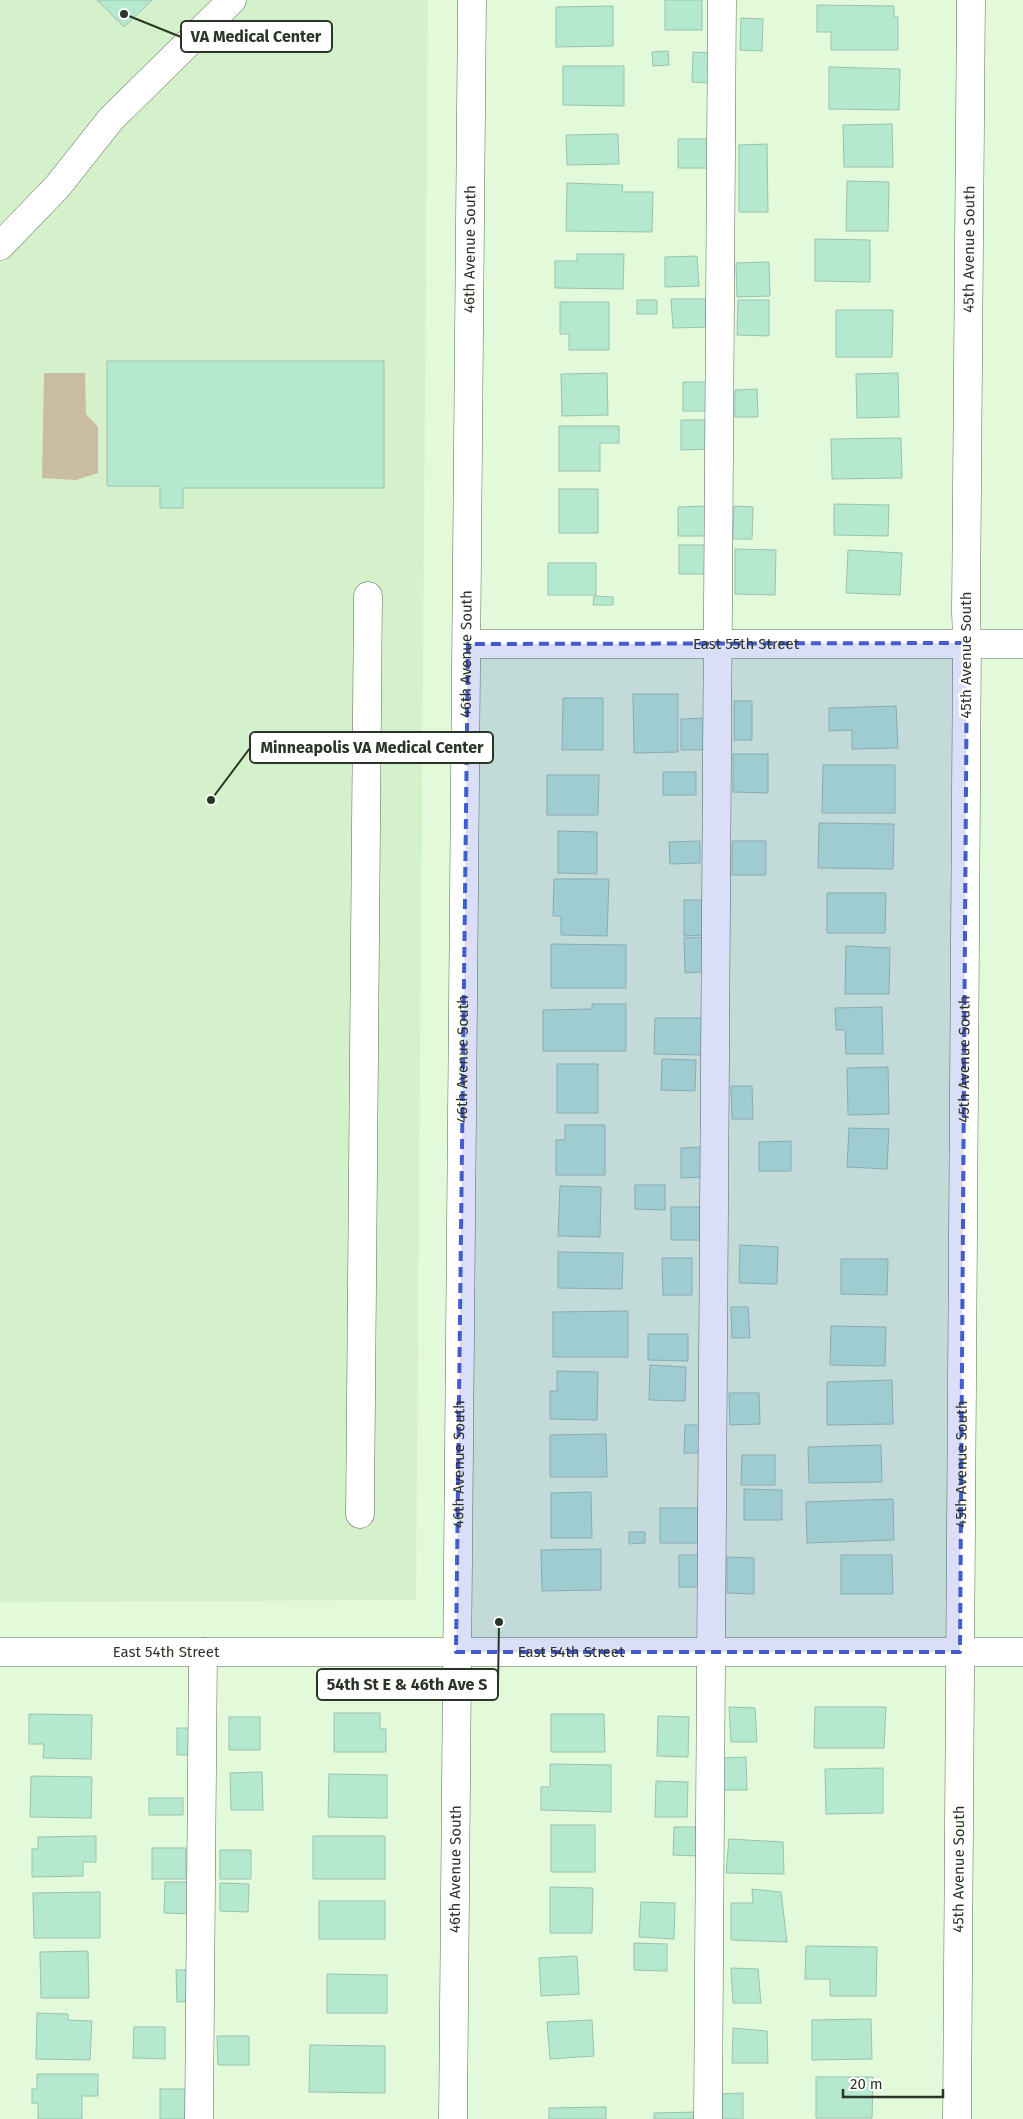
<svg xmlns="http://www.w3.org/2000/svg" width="1023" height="2119" font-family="'Fira Sans',sans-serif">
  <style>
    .built { fill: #d4f1cb }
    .green { fill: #c9bca2 }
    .building { fill: #b4e9d0; stroke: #9ac1ae }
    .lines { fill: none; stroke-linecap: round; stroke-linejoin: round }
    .minor-casing { stroke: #586d51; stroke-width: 29 }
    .minor { stroke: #fff; stroke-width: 28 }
    .marked { fill: #445cd0; fill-opacity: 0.2; stroke: #445cd0; stroke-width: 4; stroke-dasharray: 10 6; stroke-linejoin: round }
    .labels { text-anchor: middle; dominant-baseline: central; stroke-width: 4.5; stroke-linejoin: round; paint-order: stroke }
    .street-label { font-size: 15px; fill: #2b3428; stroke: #fff }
    .leader { fill: none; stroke: #2b3428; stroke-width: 2 }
    .callout-dot { fill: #2b3428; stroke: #fff; stroke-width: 2 }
    .callout { fill: #fff; stroke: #2b3428; stroke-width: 2 }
    .callout-label { font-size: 16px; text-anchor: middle; font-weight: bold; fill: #2b3428 }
  </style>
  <rect width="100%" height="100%" fill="#e2fada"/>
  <path class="built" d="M0 0H428L416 1600 0 1602Z"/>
  <path class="green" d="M44 373H85L86 414 98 427V473L76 480 42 478Z"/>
  <path class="building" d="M97 0H152L124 27Z
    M665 0H702V30H665Z
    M817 5 894 6V17H898V50H831V32H817Z
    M613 6V46L556 47V7Z
    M741 18 763 19 762 51 740 50Z
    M668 51 669 65 653 66 652 52Z
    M693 52 711 53 710 83 692 82Z
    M563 66H624V106L563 105Z
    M829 67 900 69 899 110 829 109Z
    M892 124 893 167H844L843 125Z
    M618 134 619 164 567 165 566 135Z
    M678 139H708V168H678Z
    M767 144 768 212H739V145Z
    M847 181 889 182 888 231H846Z
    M567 183 623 185 622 192H653L652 232 566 231Z
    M815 239 870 240V282L815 281Z
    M577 254H624L623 289 555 288V261H577Z
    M697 256 699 286 665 287V257Z
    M769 262 770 296 737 297 736 263Z
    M671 299H711V327L673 328Z
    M637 300H657V314H637Z
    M738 300H769V336L737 335Z
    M560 302H609V350H569V334H560Z
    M836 310H893L892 357H836Z
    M107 361H384V488H183V508H160V486H107Z
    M607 373 608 415 562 416 561 374Z
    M898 373 899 417 857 418 856 374Z
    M683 382H711V411H683Z
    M757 389 758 417H735V390Z
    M681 420H709V449L681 450Z
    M559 426H619V443H600V471H559Z
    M901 438 902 478 832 479 831 439Z
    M559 489H598V533H559Z
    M834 504 889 505 888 536 834 535Z
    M706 506 707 536H678V507Z
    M734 506 753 507 752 539H733Z
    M679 545H707V574H679Z
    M735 549 776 550 775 595 735 594Z
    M848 550 902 553 900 595 846 593Z
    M548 563H596V595H548Z
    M594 596 613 597V605H593Z
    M633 694H678V752L634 753Z
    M563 698H603V750H562Z
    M734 701H752V740H734Z
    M896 706 898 748 852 749V730L829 731V708Z
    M708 718V750H681V719Z
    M733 754H768V793L733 792Z
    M823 765H895V813H822Z
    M663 772H696V795H663Z
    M547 775H599L598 815H547Z
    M819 823 894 824 893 869 818 868Z
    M558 831 597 832V874L558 873Z
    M700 841V863L670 864 669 842Z
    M732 841H766V875H732Z
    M554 879H609L607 936 561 935V916H553Z
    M827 893H886L885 933H827Z
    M684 900H705L706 935 684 936Z
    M705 937 706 972 685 973 684 938Z
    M551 944 626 945V988H551Z
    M846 946 890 948 889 994H845Z
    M592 1004H626V1051H543V1010L592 1009Z
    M882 1007 883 1054H846L845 1030H836L835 1008Z
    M655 1018H706V1055L654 1054Z
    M662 1059 696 1060 695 1091 661 1090Z
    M557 1064H598V1113H557Z
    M888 1067 889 1114 848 1115 847 1068Z
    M731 1086H752L753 1119H732Z
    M565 1125H605V1175H556V1140H565Z
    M849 1128 889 1129 887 1169 847 1167Z
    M791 1141V1171H759V1142Z
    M703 1147 704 1177 681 1178V1148Z
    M635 1185H665V1210L635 1209Z
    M560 1186 601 1187 600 1237 558 1236Z
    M671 1207H703V1240H671Z
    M740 1245 778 1247 777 1284 739 1283Z
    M558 1252 623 1253 622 1289 558 1288Z
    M662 1258H692V1295H663Z
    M841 1259H888L887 1295 841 1294Z
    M731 1307H748L750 1338H732Z
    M628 1311V1357H553V1312Z
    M831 1326 886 1327 885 1366 830 1365Z
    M648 1334H688V1361L648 1360Z
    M650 1365 686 1367 685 1401 649 1400Z
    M557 1371 598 1372 597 1420 550 1419V1391H557Z
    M892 1380 893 1424 827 1425V1382Z
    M729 1393H759L760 1424 730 1425Z
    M685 1425H703V1453H684Z
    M606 1434 607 1477H550V1435Z
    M881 1445 882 1482 809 1483 808 1447Z
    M742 1455H775V1485H741Z
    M744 1489 782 1490V1520H744Z
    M591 1492 592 1538H551V1493Z
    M893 1499 894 1540 807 1543 806 1502Z
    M660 1508H701V1543H660Z
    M629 1532H645V1543L629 1544Z
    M601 1549V1590L542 1591 541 1550Z
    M679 1555H699V1587H679Z
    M841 1555H892L893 1594H841Z
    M727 1557 754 1558V1594L727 1593Z
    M729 1707 755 1708 757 1742H731Z
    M815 1707H886L884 1748H814Z
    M334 1713H380V1729H386V1752H334Z
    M29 1714 92 1715 91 1759 43 1758 44 1744H29Z
    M551 1714H604L605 1752H551Z
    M658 1716 689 1717 688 1757 657 1756Z
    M229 1717H260V1750H229Z
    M177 1728H196L195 1755H177Z
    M746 1757 747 1790H722L724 1758Z
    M550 1764 611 1765V1812L541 1810V1787H550Z
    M883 1768V1813L826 1814 825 1769Z
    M262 1772 263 1810H231L230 1773Z
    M329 1774 387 1775V1818L328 1817Z
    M31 1776 92 1777 91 1818 30 1817Z
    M656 1781 688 1782 687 1817H655Z
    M149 1798H183V1815H149Z
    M551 1825H595V1872H551Z
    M674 1827H699V1856L673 1855Z
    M96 1836V1862H83V1876L32 1877V1849H38V1837Z
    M313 1836H385V1879H313Z
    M729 1839 783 1842 784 1874 726 1873Z
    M152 1848H186V1879H152Z
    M220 1850H251V1879H220Z
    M165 1882H196V1914L164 1913Z
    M220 1883 249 1884 248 1912 220 1911Z
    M550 1887 593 1888 592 1933H550Z
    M752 1889 781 1892 787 1942 731 1940V1903H753Z
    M100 1892V1938H34L33 1893Z
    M319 1901H385V1939H319Z
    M641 1902 675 1903 674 1939 639 1937Z
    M634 1943 667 1944V1971L634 1970Z
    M806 1946 877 1947 876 1996H830V1979H805Z
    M88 1951 89 1998H41L40 1952Z
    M577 1956 579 1994 541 1996 539 1958Z
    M731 1968 758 1969 761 2003H733Z
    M176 1970H195V2001L177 2002Z
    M327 1974 387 1975V2013H327Z
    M37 2013 68 2014V2020L92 2021 90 2060 36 2059Z
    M871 2019 872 2059 812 2060V2020Z
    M592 2020 594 2056 550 2059 547 2022Z
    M134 2027H165V2059L133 2058Z
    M733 2028 767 2031 768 2063H732Z
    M217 2036H249V2065H218Z
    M310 2045 385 2046V2093L309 2092Z
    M37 2074H98V2096H82V2119H38V2103H32V2089H37Z
    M816 2077H873L872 2118H816Z
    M160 2089H192V2119H160Z
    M743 2093V2119H720V2094Z
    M606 2107V2119H549V2108Z
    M696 2112V2119H654V2113Z"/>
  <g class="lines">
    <defs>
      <g id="minor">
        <path d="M0 246 57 187 111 119 232 0"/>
        <path id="s1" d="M468 644H1023"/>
        <path d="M360 1514 368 596"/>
        <path id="s2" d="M0 1652H1023"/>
        <path d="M199 2119 203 1652"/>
        <path id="s3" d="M453 2119 472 0"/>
        <path d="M708 2119 722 0"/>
        <path id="s4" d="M957 2119 967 643 966 611 971 0"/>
      </g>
    </defs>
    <use href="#minor" class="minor-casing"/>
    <use href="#minor" class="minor"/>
  </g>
  <path class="marked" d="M967 643 960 1652H456L468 644Z"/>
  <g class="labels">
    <g class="street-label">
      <text stroke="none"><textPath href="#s3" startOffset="1870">46th Avenue South</textPath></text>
      <text stroke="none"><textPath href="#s4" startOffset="1870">45th Avenue South</textPath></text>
      <text stroke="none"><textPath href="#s1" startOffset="278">East 55th Street</textPath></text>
      <text stroke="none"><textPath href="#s3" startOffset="1465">46th Avenue South</textPath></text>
      <text transform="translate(966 655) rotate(-90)">45th Avenue South</text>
      <text stroke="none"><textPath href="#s4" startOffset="1060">45th Avenue South</textPath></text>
      <text stroke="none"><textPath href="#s3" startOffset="1060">46th Avenue South</textPath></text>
      <text stroke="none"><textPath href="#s3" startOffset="655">46th Avenue South</textPath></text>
      <text stroke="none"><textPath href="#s4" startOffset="655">45th Avenue South</textPath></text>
      <text stroke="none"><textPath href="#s2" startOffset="166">East 54th Street</textPath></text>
      <text stroke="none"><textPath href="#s2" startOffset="571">East 54th Street</textPath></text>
      <text stroke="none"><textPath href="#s3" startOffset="250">46th Avenue South</textPath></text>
      <text stroke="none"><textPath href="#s4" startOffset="250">45th Avenue South</textPath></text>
    </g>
  </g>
  <path class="leader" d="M124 14L181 37M211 800L250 748M499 1622L498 1685"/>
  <g class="callout-dot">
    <circle cx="124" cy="14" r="5"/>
    <circle cx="211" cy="800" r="5"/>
    <circle cx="499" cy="1622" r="5"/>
  </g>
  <g class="callout">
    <rect x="181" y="21" width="151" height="31" rx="5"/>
    <rect x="250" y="732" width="243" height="31" rx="5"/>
    <rect x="317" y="1669" width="181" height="31" rx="5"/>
  </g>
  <g class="callout-label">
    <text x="256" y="42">VA Medical Center</text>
    <text x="372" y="753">Minneapolis VA Medical Center</text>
    <text x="407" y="1690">54th St E &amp; 46th Ave S</text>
  </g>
  <path d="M843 2089v8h100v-8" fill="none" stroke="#2b3428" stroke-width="2.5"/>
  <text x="850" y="2089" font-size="15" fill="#2b3428" stroke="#ffffff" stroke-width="4" paint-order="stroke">20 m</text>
</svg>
